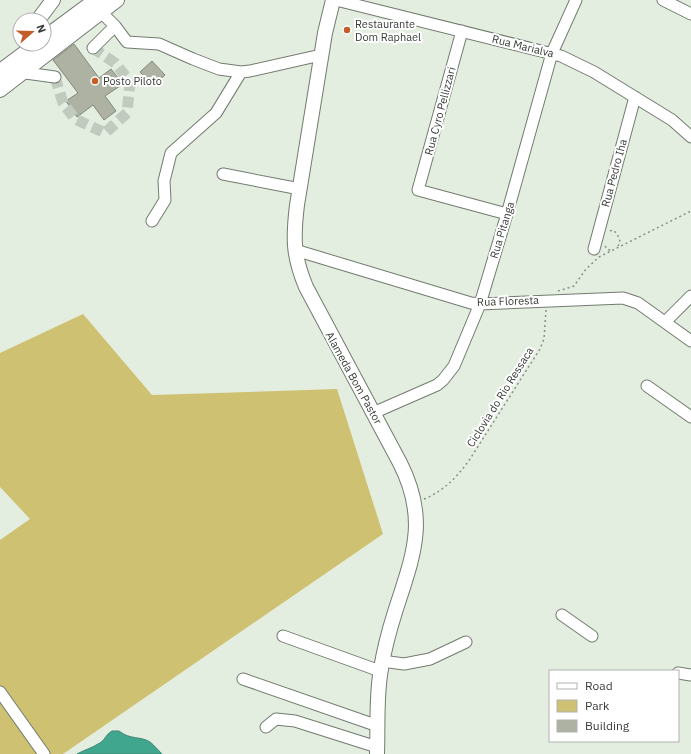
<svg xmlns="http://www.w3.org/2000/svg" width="691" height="754" font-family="'IBM Plex Sans',sans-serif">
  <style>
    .green { fill: #cec272 }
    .water { fill: #41a68e; stroke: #3e8674 }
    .building { fill: #aeb2a3; stroke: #84887a }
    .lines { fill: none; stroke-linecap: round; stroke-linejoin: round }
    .minor-tunnel { stroke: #c1cabe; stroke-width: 11; stroke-dasharray: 11 5.5; stroke-linecap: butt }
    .minor-casing { stroke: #727b6f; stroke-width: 13 }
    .major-casing { stroke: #727b6f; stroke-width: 16 }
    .highway-casing { stroke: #727b6f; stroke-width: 19 }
    .path { stroke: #899087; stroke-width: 1.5; stroke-dasharray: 2 3; stroke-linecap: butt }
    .minor { stroke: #fff; stroke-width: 11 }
    .major { stroke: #fff; stroke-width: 14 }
    .highway { stroke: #fff; stroke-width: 17 }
    .poi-dot { fill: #c35e2a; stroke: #fff; stroke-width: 1.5 }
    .labels { text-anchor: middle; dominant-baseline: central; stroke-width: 4; stroke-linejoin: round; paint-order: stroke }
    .poi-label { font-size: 11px; fill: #373b36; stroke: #fff; text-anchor: start }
    .street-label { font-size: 11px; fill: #373b36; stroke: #fff }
  </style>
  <rect width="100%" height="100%" fill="#e4eee0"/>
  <path class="green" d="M83 314 152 395 337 389 383 534 63 754H0V540L30 519 0 487V353Z"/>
  <path class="water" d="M112 731H119C130 740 141 736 150 742 154 745 158 750 162 754H77C84 750 92 748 98 744 105 741 105 735 112 731Z"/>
  <path class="building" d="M74 44 99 78 111 69 123 84 105 96 116 111 104 120 93 105 77 117 66 101 78 93 53 60Z
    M152 61 165 75 153 86 140 72Z"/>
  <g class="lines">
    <path class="minor-tunnel" d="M55 77 63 103 75 119 105 133 127 113 130 82 115 63 93 48"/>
    <defs>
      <path id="minor" d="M336 0 561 56 594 72 672 120 691 137
        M663 0 691 14
        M101 12 115 26 127 42 159 44 193 59 219 69 241 72 250 71 321 55
        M462 31 418 190 507 214
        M93 48 115 26
        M18 72 55 77
        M223 174 300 189
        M152 221 165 200 164 181 171 153 216 113 241 72
        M594 249 635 97
        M295 250 471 303 480 304 623 298 638 303 691 341
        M665 322 691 296
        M647 386 691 417
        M373 413 437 385 443 380 454 366 480 304 507 214 552 53 576 0
        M562 615 592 636
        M283 636 380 671
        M382 661 404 664 430 659 466 642
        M678 673 691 675
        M243 679 378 726
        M0 692 44 754
        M266 727 276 719 295 721 377 747"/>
      <path id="major" d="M333 0 325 33 297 205C293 238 293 256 306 287L400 463C429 520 413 556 395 612 389 631 384 650 381 669 376 695 378 727 377 754
        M38 20 53 0
        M0 90 117 0"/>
      <path id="highway" d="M44 40 98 0
        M0 73 39 44"/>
    </defs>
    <use href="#minor" class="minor-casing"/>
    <use href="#major" class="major-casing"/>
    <use href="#highway" class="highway-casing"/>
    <path class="path" d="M610 231 613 230C617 233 619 237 620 242L618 246
      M605 246 607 249 612 251
      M558 291 574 286 586 269 599 257 691 211
      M424 499C444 491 458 476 470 459L540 349 544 339 546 310"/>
    <use href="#minor" class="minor"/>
    <use href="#major" class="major"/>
    <use href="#highway" class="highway"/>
  </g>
  <g class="poi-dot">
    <circle cx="347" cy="30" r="4"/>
    <circle cx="95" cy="81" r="4"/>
  </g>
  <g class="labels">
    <g class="poi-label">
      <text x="355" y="24">Restaurante<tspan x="355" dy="13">Dom Raphael</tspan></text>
      <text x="103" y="81">Posto Piloto</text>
    </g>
    <g class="street-label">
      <text transform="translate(523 46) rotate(14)">Rua Marialva</text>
      <text transform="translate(440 111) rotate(-75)">Rua Cyro Pellizzari</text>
      <text transform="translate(614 173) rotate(-75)">Rua Pedro Iha</text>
      <text transform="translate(502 230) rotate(-73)">Rua Pitanga</text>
      <text transform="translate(508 301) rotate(-2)">Rua Floresta</text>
      <text transform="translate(354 378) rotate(61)">Alameda Bom Pastor</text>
      <text transform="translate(500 397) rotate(-58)">Ciclovia do Rio Ressaca</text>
    </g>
  </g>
  <rect x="549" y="670" width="130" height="72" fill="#ffffff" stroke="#afb1af"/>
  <rect x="557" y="683" width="20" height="6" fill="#ffffff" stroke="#afb1af"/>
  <text x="585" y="690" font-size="12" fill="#373b36">Road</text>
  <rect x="557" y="700" width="20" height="12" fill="#cec272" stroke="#afb1af"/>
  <text x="585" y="710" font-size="12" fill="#373b36">Park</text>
  <rect x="557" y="720" width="20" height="12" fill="#aeb2a3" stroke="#afb1af"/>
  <text x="585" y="730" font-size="12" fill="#373b36">Building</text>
  <g transform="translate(32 32) rotate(70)"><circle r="19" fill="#ffffff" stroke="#afb1af"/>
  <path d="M0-3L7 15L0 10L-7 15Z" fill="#c35e2a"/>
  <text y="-6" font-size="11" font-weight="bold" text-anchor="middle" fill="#373b36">N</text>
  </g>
</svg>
